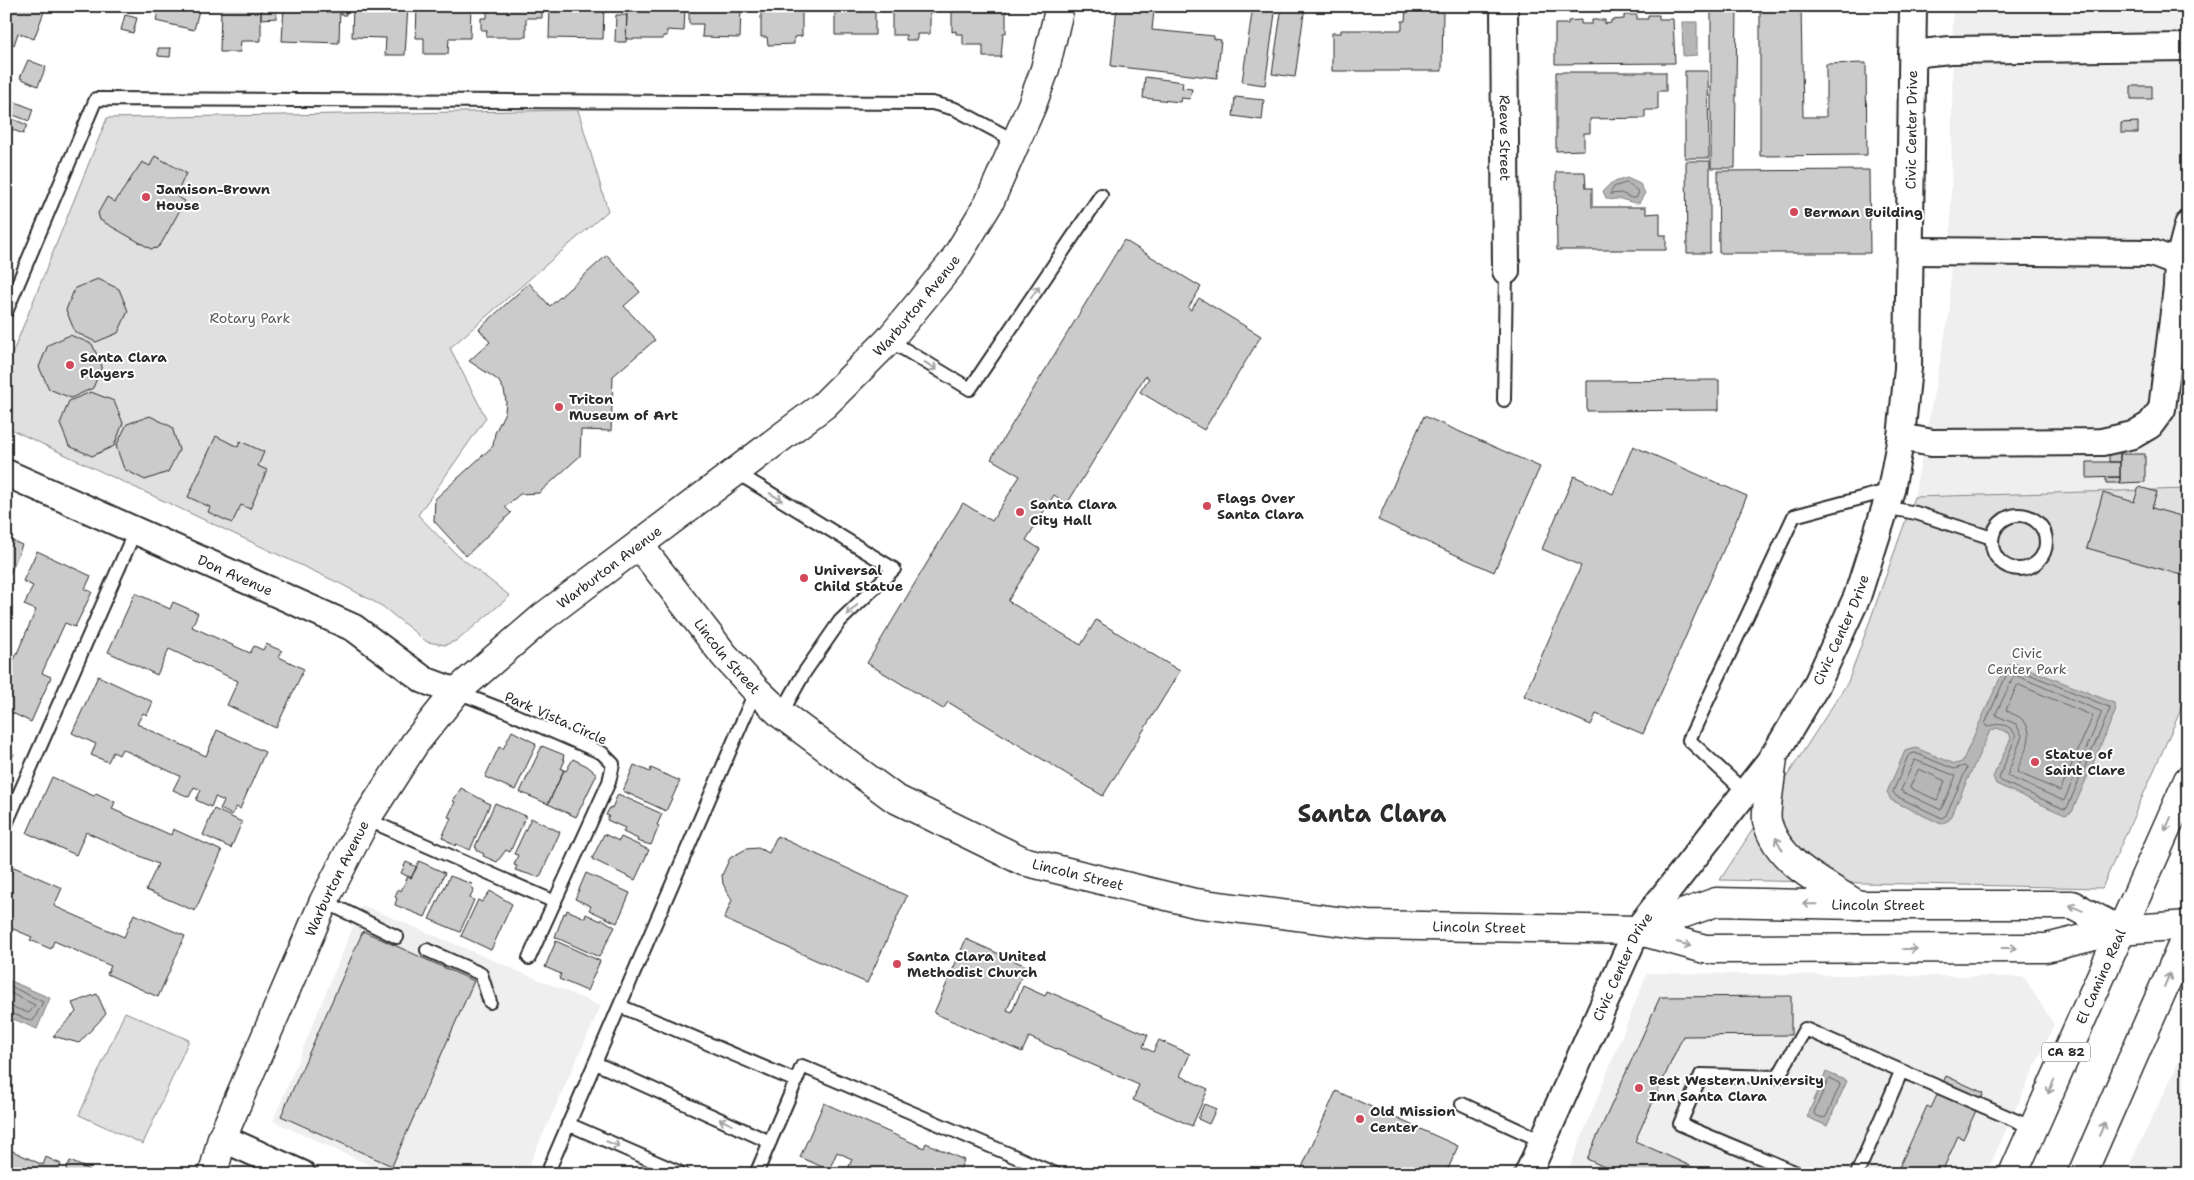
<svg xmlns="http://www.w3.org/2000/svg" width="2194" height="1180" font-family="'Shantell Sans',sans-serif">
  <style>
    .built { fill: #efefef }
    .green { fill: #e0e0e0; stroke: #868686 }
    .water { fill: #b6b6b6; stroke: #7e7e7e }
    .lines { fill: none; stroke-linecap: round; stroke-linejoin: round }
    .shore { stroke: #636363; stroke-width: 1 }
    .building { fill: #cbcbcb; stroke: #2b2b2b }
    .lane-casing { stroke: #2b2b2b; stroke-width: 16 }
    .street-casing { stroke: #2b2b2b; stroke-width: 30 }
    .secondary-casing { stroke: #2b2b2b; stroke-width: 31 }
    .primary-casing { stroke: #2b2b2b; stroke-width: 31 }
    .lane { stroke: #fff; stroke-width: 12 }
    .street { stroke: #fff; stroke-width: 26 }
    .secondary { stroke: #fff; stroke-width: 28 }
    .primary { stroke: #fff; stroke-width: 28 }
    .oneway { stroke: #a0a0a0 }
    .poi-dot { fill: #d1495b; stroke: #fff; stroke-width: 2 }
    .labels { text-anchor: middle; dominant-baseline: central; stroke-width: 4; stroke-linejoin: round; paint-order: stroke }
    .shield { fill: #fff; stroke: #6b6b6b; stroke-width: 1 }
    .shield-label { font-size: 12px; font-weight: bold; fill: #2b2b2b }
    .street-label { font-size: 14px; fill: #2b2b2b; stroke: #fff }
    .poi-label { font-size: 14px; font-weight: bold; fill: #2b2b2b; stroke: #fff; text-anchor: start }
    .park-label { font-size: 14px; fill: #585858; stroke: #fff }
    .town-label { font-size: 24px; font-weight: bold; fill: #2b2b2b; stroke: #fff }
  </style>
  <rect width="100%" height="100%" fill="#fff"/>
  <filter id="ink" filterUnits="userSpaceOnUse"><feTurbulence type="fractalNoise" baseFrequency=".02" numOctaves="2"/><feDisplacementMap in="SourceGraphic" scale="10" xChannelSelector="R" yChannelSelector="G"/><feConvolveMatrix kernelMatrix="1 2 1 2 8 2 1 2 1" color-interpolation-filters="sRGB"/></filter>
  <g filter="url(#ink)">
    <path class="built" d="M1953 6H2188V489L1914 497 1950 309Z
      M362 905 601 1006 525 1174H389L273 1121Z
      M1647 973 2024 977 2054 1025 1986 1174H1567Z
      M2188 1043V1174H2125Z"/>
    <path class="green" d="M578 110 608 211 450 348 486 418 418 515 455 553 510 596 458 640 445 645 427 642 382 606 341 584 6 427V369L107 118Z
      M2188 489V688L2179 714 2102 888 1720 880 1848 682 1914 497Z
      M125 1012 189 1040 143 1144 79 1115Z"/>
    <path class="water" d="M1682 22H1697V55L1683 56Z
      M1627 178 1640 184 1645 193 1639 203C1630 203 1624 199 1618 199 1613 199 1611 201 1606 198L1603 191 1611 183Z
      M2014 663 2114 703 2116 710 2072 812 2065 815 1996 784 1993 777 2011 738 2009 733 1997 728 1990 731 1949 820 1941 824 1891 800 1887 792 1905 751 1916 748 1955 764 1962 762 2005 667Z
      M6 979 50 998 37 1029 6 1016Z
      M1826 1072 1847 1081 1827 1126 1807 1117Z"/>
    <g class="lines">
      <path class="shore" d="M1627 183 1639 192 1636 198H1631L1621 193 1610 194 1614 187Z
        M2014 668 2109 707 2110 709 2067 808 2064 809 2001 781 1999 778 2016 736C2011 724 1998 722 1987 727L1985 724 2008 671Z
        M2015 675 2102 712 2064 801 2007 776 2022 736 2016 724 1997 716 1996 714Z
        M2019 685 2093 716 2060 791 2017 772C2021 755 2038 737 2023 720 2018 715 2011 714 2006 710L2017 686Z
        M1915 753 1954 769 1964 766 1967 768 1946 815 1942 818 1896 796 1893 792 1908 756Z
        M1915 760 1956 776 1941 810 1901 791Z
        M1919 769 1945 781 1937 800 1910 788Z
        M6 984 43 1002 33 1021 6 1012
        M6 991 35 1005 29 1013 6 1005
        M1831 1079 1839 1083 1840 1085 1826 1117 1823 1118 1815 1115 1814 1112 1828 1080Z"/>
    </g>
    <path class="building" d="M6 6H46L34 39 18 33 14 45 6 42Z
      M159 6H200L194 30 156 21Z
      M221 6H261V41H241L240 52H220Z
      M261 6H276L277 18 261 19Z
      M284 6H340L339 43 282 41Z
      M341 6H346V15H341Z
      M353 6H408L405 55H385L386 38 352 37Z
      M417 6H471L470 38H449L448 54H424V38H416Z
      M487 6H542V18H526V37H486L487 30H481V18H487Z
      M550 6H604L603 39 549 38Z
      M627 6 685 8 684 31 667 30V36H663V39H626Z
      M689 6H741L740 38 702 37 703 24H689Z
      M761 6H802V36L794 37V44L768 45 767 37H761Z
      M835 6H875V35H835Z
      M892 6H944V8L930 7V34H917V40H906V35H892Z
      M952 6H1006V33H1003L1001 57H983V45H963V34H956V31L952 32Z
      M1117 6 1154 10 1152 30 1214 36V39L1221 40 1217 78 1111 66Z
      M1253 6H1276L1265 85 1242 82Z
      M1282 6H1305L1295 77 1272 74Z
      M1711 6H1737L1735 168H1711Z
      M1760 6H1801L1803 117H1826V64L1866 63 1867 155 1760 156Z
      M1406 8 1443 9 1442 71H1332V33H1341V30H1402V21H1405Z
      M125 15 137 18 133 33 121 30Z
      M616 15H627L626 42H615Z
      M1624 15H1637V19H1648V15H1659V19H1673L1675 63 1555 64V24H1568V21L1581 20V24H1592V20H1605V24L1611 23V20L1624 19Z
      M158 48H171L170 57 158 56Z
      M28 60 46 67 38 86 20 78Z
      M1685 71H1708L1709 158H1685Z
      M1556 72H1666V91H1658V110H1645V118L1590 119V133H1584V150L1556 151Z
      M1145 77 1183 82 1182 88 1192 89 1190 99 1181 98 1180 102 1143 98Z
      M2131 86H2152V99H2131Z
      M1235 97 1264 100 1262 120 1233 116Z
      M13 101 33 109 29 121 8 113Z
      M6 116 27 125 23 134 6 127Z
      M2138 122V133H2121V123Z
      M155 156 186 173 176 196 185 201 161 244 157 248 151 249 100 220 98 213 107 197 115 202 142 162 150 166Z
      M1686 161H1710V253H1687Z
      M1869 170 1870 253H1719L1718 171Z
      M1556 172H1585L1586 188H1592V207H1646V214L1660 213V235H1666V250H1557Z
      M1124 240 1201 287 1188 308 1191 310 1199 298 1261 336 1204 430 1140 392 1149 378 1145 376 1067 504 1054 495 1026 540 1040 549 1008 601 1081 645 1096 620 1180 671 1103 796 948 702 943 709 867 663 963 503 992 521 1020 476 991 459Z
      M607 255 640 292 624 306 655 340 613 376 611 431 581 430 580 456 539 493 520 494 505 507 511 513 466 556 434 521 435 499 493 446 495 433 505 412 506 401 504 390 498 380 469 361 490 342 479 329 529 283 550 306Z
      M98 279 119 289 128 311 118 333 96 342 75 332 66 310 75 288Z
      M70 335 92 344 102 366 93 388 71 398 49 389 39 367 48 345Z
      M1719 380V410L1587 411V381Z
      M91 392 114 401 123 423 114 446 92 456 69 446 60 424 69 401Z
      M150 416 172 427 179 450 168 472 145 480 124 469 116 446 127 424Z
      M1424 416 1540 467 1494 572 1378 520Z
      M216 436 238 447 240 441 264 452 258 466 267 470 250 509 241 505 232 523 208 512 210 507 188 497Z
      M1633 446 1747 496 1643 734 1596 714 1591 725 1524 696 1581 566 1542 549 1574 476 1613 494Z
      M2109 446H2120V462H2109Z
      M2120 454H2145V482L2120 483Z
      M2087 462H2120V477L2087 478Z
      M2106 477H2120V483H2106Z
      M2139 487 2157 492 2152 508 2188 518V577L2087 548 2103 493 2134 502Z
      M6 538 22 545 6 583Z
      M37 551 91 576 85 589 92 592 75 627 65 623 42 673 51 677 31 722 6 710V656L14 660 36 610 24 605 33 586 23 581Z
      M135 593 170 609 173 602 198 613 192 627 250 653 254 646 263 650 266 644 282 651 279 657 304 669 276 728 227 705 238 681 169 649 157 675 108 652Z
      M98 676 153 702 147 715 143 713 137 724 206 756 217 730 265 752 240 809 236 807 232 815 220 809 224 801 215 797 211 807 196 800 201 790 194 787 189 797 173 790 180 776 122 749 119 755 113 752 108 762 91 755 96 744 72 733Z
      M512 731 535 743 536 746 515 790 485 777 499 747 503 749Z
      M542 746 564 755 563 759 565 760 561 769 564 770 548 804 520 792Z
      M6 750 14 754 6 772Z
      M573 759 587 766 597 774 576 817 548 804 564 770 566 771Z
      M634 765 650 772 651 768 680 781 666 811 623 791Z
      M52 777 94 796 96 793 115 802 112 809 171 835 173 829 222 851 195 911 146 890 158 864 86 832 76 855 27 833Z
      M461 788 490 804 470 850 456 844 455 846 442 837 451 818 448 817 455 802 453 801Z
      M618 794 662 814 657 825 659 826 651 845 637 841 638 839 623 832 625 828 607 820 609 816 606 815 610 807 612 808Z
      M495 803 526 816 510 852 506 850 497 862 483 856 484 854 476 850 477 848 475 847Z
      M214 809 242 822 231 848 203 835Z
      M531 818 560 832 540 877H538L515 870 517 866 514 865 518 855 514 854Z
      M604 834 619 841 621 837 649 850 635 880 592 859Z
      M777 836 907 896 867 983 724 919 732 900 723 884 722 875 730 858 746 849 758 848 769 853Z
      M419 861 445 873 425 917 395 905 397 898 395 897 398 889 401 891 408 876 411 878Z
      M406 862 417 867 411 878 401 873Z
      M14 867 62 888 54 906 124 937 134 914 185 936 158 997 107 974 111 966 54 941 51 949 30 940 32 937 6 926V884Z
      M586 873 630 893 617 923 589 910 591 906 575 899Z
      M450 876 472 884 471 887 474 889 470 898 474 900 460 932 429 919Z
      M490 891 512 904 491 950 461 936 478 900 482 902Z
      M567 910 585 918 586 914 601 921 602 919 615 927 599 957 555 937 564 913 566 914Z
      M363 931 474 981 392 1166 281 1116Z
      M966 939 1026 966 1007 1010 1012 1012 1023 986 1045 996 1047 991 1148 1035 1143 1047 1153 1052 1159 1040 1190 1054 1180 1076 1208 1089 1192 1126 1133 1100 1139 1085 1029 1037 1022 1052 934 1013Z
      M556 941 600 961 587 991 559 979 561 974 545 967Z
      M97 994 106 1014 79 1043 53 1036 76 1012 72 1003Z
      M1791 996V1035L1683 1036 1635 1141 1708 1174H1619L1587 1159 1660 997Z
      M1946 1076 1984 1093 1963 1139 1958 1136 1941 1174H1896L1927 1106 1931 1108Z
      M1336 1091 1458 1146 1446 1174H1299Z
      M824 1103 924 1148 926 1143 964 1160 958 1174H846L852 1159 837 1152 829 1170 800 1157Z
      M1204 1104 1216 1109 1209 1124 1198 1119Z
      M6 1148 43 1165 46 1157 61 1164 58 1171 64 1174H6Z
      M70 1161 90 1170 88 1174H64Z"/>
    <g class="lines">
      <defs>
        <path id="lane" d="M6 312 96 99 932 103 955 109 1017 142
          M889 340 970 389 1101 195
          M1504 400 1506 271
          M734 471 894 569 840 621 804 673 781 714
          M1884 507 1916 513 1992 538
          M1992 542a27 27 0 1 1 54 0a27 27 0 1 1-54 0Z
          M457 692 501 709 602 753 613 764 609 782 529 958
          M1745 792 1689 740 1794 516 1891 490
          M366 819 555 902
          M6 824 135 531
          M324 901 397 937
          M427 950 481 974 490 1002
          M620 1006 796 1081 756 1174
          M595 1063 770 1142
          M796 1081 802 1066 1056 1174
          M1462 1104 1542 1141
          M568 1124 683 1174
          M547 1174 756 690
          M1799 1174 1680 1124 1701 1075 1778 1077 1805 1029 2033 1128
          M1857 1174 1901 1072"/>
        <g id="street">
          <path id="s1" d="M1504 6 1506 271"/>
          <path d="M1912 54 1950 50 2188 47"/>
          <path d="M2178 263 2188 225"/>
          <path d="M1901 437 1932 443 2102 442 2133 435 2150 425 2162 409 2177 287 2178 263 2152 253 1910 251"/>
          <path id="s2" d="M6 473 354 628 424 680 456 692"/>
          <path d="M222 1138 302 1174"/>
          <path id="s3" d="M1528 1174 1637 930 1773 757 1816 686 1857 597 1891 490 1901 437 1908 368 1913 6"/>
        </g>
        <g id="secondary">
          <path id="s4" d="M639 545 724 655 756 690 781 714 894 798 1023 861 1195 903 1368 925 1637 930 1705 949 2046 948 2119 930 2188 925"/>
          <path d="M1773 757C1772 770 1765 811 1767 821 1777 863 1825 884 1858 905"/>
          <path id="s5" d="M1637 930 1716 902 1858 905H2072L2119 930"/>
          <path id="s6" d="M213 1174 222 1138 324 901 366 819 415 743 456 692 543 617 824 405 889 340 953 262 989 203 1032 105 1045 69 1060 6"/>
        </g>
        <g id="primary">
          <path id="s7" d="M2013 1174 2188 780"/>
          <path d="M2082 1174 2188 932"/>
        </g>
      </defs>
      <use href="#lane" class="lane-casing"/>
      <use href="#street" class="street-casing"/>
      <use href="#secondary" class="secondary-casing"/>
      <use href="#primary" class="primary-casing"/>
      <use href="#lane" class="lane"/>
      <use href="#street" class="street"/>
      <use href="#secondary" class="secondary"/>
      <use href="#primary" class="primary"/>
    </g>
    <defs><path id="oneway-shaft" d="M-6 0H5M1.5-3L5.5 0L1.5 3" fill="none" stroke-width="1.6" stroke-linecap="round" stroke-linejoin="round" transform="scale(1.25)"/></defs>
    <g class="oneway">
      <use href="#oneway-shaft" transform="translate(1035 292) rotate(-56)"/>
      <use href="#oneway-shaft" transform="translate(931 366) rotate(31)"/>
      <use href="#oneway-shaft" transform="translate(776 497) rotate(31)"/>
      <use href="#oneway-shaft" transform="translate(852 610) rotate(136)"/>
      <use href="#oneway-shaft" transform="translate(2168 824) rotate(114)"/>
      <use href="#oneway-shaft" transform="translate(1779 844) rotate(-119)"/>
      <use href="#oneway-shaft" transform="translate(1810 904) rotate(-179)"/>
      <use href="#oneway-shaft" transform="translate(2076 908) rotate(-158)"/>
      <use href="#oneway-shaft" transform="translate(1684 944) rotate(16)"/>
      <use href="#oneway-shaft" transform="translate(2009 948)"/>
      <use href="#oneway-shaft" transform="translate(1910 949)"/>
      <use href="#oneway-shaft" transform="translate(2167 980) rotate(-67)"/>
      <use href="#oneway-shaft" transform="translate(2051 1087) rotate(114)"/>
      <use href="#oneway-shaft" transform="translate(726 1122) rotate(-156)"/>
      <use href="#oneway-shaft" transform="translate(2102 1129) rotate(-66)"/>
      <use href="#oneway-shaft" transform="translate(613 1144) rotate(23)"/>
    </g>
  </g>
  <g class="poi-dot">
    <circle cx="146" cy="197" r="5"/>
    <circle cx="1794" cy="212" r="5"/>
    <circle cx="70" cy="365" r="5"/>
    <circle cx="559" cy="407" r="5"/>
    <circle cx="1207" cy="506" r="5"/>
    <circle cx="1020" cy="512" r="5"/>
    <circle cx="804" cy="578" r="5"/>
    <circle cx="2035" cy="762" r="5"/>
    <circle cx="897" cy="964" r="5"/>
    <circle cx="1639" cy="1088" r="5"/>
    <circle cx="1360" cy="1119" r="5"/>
  </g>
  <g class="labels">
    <rect class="shield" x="2042" y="1042.5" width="48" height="19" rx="4"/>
    <g class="shield-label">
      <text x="2066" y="1052">CA 82</text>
    </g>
    <g class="street-label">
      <text stroke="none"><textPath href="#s3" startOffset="1142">Civic Center Drive</textPath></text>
      <text stroke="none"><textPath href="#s1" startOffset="132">Reeve Street</textPath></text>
      <text stroke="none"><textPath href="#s6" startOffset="1146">Warburton Avenue</textPath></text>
      <text stroke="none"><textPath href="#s6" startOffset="741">Warburton Avenue</textPath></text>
      <text stroke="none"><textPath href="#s2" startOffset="251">Don Avenue</textPath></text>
      <text stroke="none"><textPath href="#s3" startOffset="632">Civic Center Drive</textPath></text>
      <text stroke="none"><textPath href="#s4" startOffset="142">Lincoln Street</textPath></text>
      <text transform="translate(556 718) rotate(24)">Park Vista Circle</text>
      <text stroke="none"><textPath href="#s4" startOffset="562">Lincoln Street</textPath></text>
      <text stroke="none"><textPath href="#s6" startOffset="321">Warburton Avenue</textPath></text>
      <text stroke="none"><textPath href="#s5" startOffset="246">Lincoln Street</textPath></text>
      <text stroke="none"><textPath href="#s4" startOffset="968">Lincoln Street</textPath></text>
      <text stroke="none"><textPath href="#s3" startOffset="228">Civic Center Drive</textPath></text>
      <text stroke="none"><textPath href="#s7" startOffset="216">El Camino Real</textPath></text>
    </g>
    <g class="poi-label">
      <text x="156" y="189">Jamison-Brown<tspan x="156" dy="16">House</tspan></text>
      <text x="1804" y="212">Berman Building</text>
      <text x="80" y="357">Santa Clara<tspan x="80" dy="16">Players</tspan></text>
      <text x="569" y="399">Triton<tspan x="569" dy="16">Museum of Art</tspan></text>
      <text x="1217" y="498">Flags Over<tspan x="1217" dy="16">Santa Clara</tspan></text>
      <text x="1030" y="504">Santa Clara<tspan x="1030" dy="16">City Hall</tspan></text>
      <text x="814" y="570">Universal<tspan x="814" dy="16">Child Statue</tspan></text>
      <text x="2045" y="754">Statue of<tspan x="2045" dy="16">Saint Clare</tspan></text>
      <text x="907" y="956">Santa Clara United<tspan x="907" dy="16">Methodist Church</tspan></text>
      <text x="1649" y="1080">Best Western University<tspan x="1649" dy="16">Inn Santa Clara</tspan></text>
      <text x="1370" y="1111">Old Mission<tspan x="1370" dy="16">Center</tspan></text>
    </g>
    <g class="park-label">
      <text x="250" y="318">Rotary Park</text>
      <text x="2027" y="653">Civic<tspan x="2027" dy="16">Center Park</tspan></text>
    </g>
    <g class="town-label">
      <text x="1372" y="814">Santa Clara</text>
    </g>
  </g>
  <rect width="2194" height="1180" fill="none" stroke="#fff" stroke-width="25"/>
  <rect x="12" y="12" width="2169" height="1155" fill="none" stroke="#2b2b2b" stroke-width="2" filter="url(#ink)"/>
</svg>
